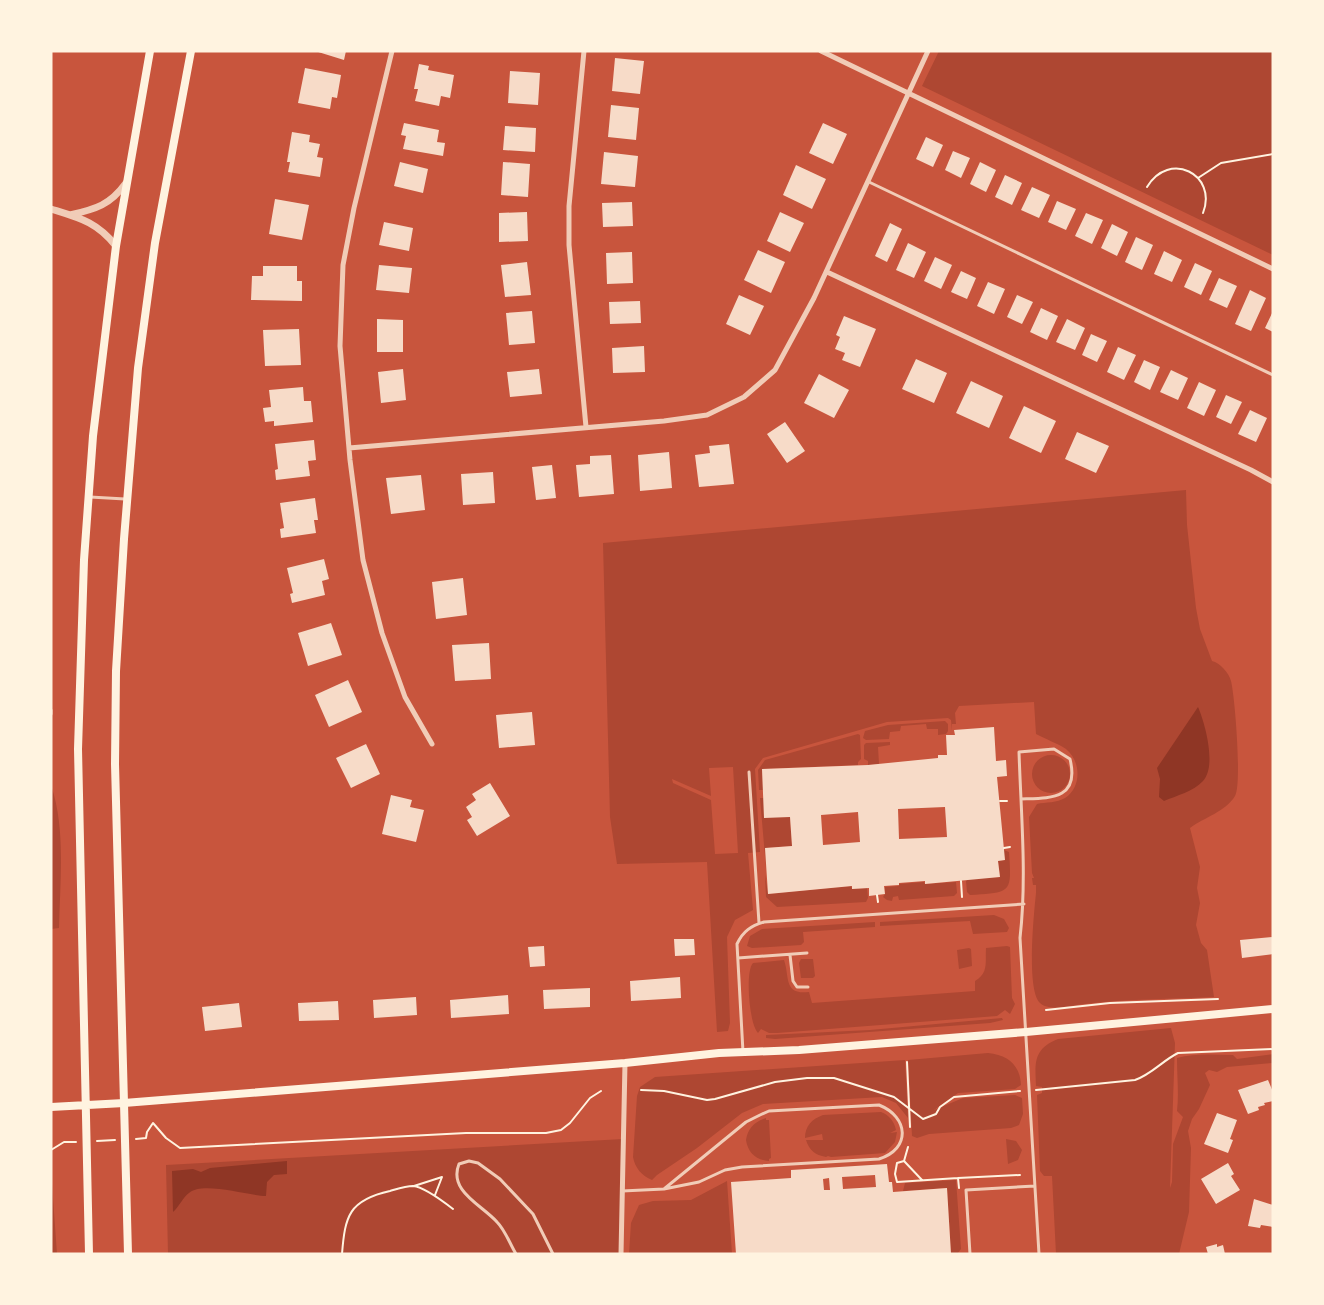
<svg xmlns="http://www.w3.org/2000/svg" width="1324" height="1305" font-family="Cabin,sans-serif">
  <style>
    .green { fill: #ae4732; fill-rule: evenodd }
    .water { fill: #8f3625 }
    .building { fill: #f7dbc8; fill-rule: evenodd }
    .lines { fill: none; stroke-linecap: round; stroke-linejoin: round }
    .path { stroke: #fff3e0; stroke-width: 2 }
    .service { stroke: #f1ccb7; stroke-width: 3 }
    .minor { stroke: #f1ccb7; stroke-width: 5 }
    .tertiary { stroke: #f1ccb7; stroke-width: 7 }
    .secondary { stroke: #fff3e0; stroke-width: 8 }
    .primary { stroke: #fff3e0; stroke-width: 8 }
  </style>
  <rect width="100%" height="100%" fill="#c8553d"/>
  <path class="green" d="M939 51H1273V255L922 86Z
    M1186 490 1187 525 1196 608 1200 629 1212 661C1220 663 1229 673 1231 681 1235 697 1242 784 1235 796 1225 812 1205 817 1190 828L1200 867 1197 888 1200 903 1196 925 1201 943 1207 950 1214 997C1171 999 1128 999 1085 1004 1072 1005 1050 1012 1040 1003 1026 990 1034 913 1036 893V885H1033L1032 878H1034L1032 873 1029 817 1037 804C1046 802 1057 803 1065 798 1082 787 1081 761 1066 749 1057 743 1045 739 1036 734L1034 702 959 706 955 713 956 724H952V731L951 720 948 718 887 722 763 758 755 769 760 852 748 853 753 910 735 920 727 937 730 1023 728 1031 717 1032 707 862 617 864 610 817 603 543ZM733 767 738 853 715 854 711 800 673 783 672 779 711 796 709 768Z
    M945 721 948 724V731L946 734 938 735V729H927L926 724 901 726 900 731 890 732 889 739 866 740 863 738 865 731 888 725Z
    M858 734 860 735 861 759 858 762V765L762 769 763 790H759L758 770 765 760Z
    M890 742V745L878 747 879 764 868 765V761L864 759V745L866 743Z
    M1032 774a19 19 0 1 1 38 0a19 19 0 1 1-38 0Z
    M51 785C66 829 60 881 59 928L51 929Z
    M760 798H763L790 817 792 846 765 848 766 868Z
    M1004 850 1009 852C1012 894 1011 892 970 895L967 892 966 881 968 879 1000 877 998 861 1004 860Z
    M765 875 768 894 851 886 852 889 867 888 868 898 866 902 777 907 766 897Z
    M924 882 925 884 956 882 957 893 954 896 899 900 898 896 893 897 892 901 887 900 883 897 885 894V887L899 886V884Z
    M994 915 1004 919 1009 928 1007 932 973 934 970 921 880 926V922Z
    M875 922V927L803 932 804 942 801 945 752 948 747 946 750 936 762 929Z
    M1007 946 1010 947 1012 998 1015 1004 1010 1014 1005 1010 997 1016 777 1033H769L761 1029 758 1033C749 1024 745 971 753 963L784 960C790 977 783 995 809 992L812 1003 975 991V981C989 973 985 962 986 948Z
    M969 948 971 949 972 966 959 969 957 950Z
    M801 959H813L815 976 813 978H801L799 963Z
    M1002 1018 1003 1020 990 1023 775 1039 766 1038V1035L870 1030Z
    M1171 1028 1175 1043 1170 1188 1172 1182 1173 1144 1183 1117 1177 1111C1179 1094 1177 1077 1177 1058 1195 1053 1214 1055 1233 1055L1237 1059 1273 1054V1063L1227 1067 1217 1072 1209 1070 1205 1073 1210 1085 1199 1109 1192 1119 1188 1131 1191 1148 1189 1212 1179 1254H1056L1052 1176H1044L1040 1171 1037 1095 1042 1093V1087L1036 1086C1035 1063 1033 1049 1058 1039Z
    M988 1053C1008 1055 1020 1065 1021 1085L1015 1089 958 1093 934 1110 963 1098 1015 1095 1022 1098 1023 1114 1019 1125 1011 1128 929 1134 917 1138 912 1136 908 1060Z
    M905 1060 908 1118 896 1103 882 1097 763 1104 742 1113 697 1148 657 1175 652 1180C642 1176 635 1168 633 1157L637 1096 640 1087 655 1077Z
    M881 1112C889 1115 894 1121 896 1130L890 1133 897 1132 895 1142 885 1153 831 1157 828 1156 826 1157C815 1155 809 1150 806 1140H823L822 1134 805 1138C805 1126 812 1119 823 1115Z
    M766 1118V1120H769L771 1158 769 1159V1161C756 1160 748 1153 746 1140 748 1128 754 1122 766 1118Z
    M623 1139 621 1254H168L166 1165Z
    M1006 1139 1016 1141 1022 1150 1018 1160 1008 1164Z
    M51 1170 57 1254H51Z
    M956 1180 961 1249 957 1254H951L947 1188 903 1191 905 1183Z
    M727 1181 732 1254H629L631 1223 639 1205 653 1201 691 1200Z"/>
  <path class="water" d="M1198 707C1205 723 1217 766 1203 781 1194 791 1176 796 1164 801L1159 797 1160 779 1157 768Z
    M287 1161V1174L274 1175 267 1182 266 1196C248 1196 203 1181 189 1193 183 1197 179 1207 173 1212L172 1171 193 1169 201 1172 210 1168Z"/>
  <path class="building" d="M315 51H346L344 60Z
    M615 58 644 61 640 94 612 91Z
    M419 64 429 66 428 70 454 75 450 98 441 96 439 106 415 101 418 89H414Z
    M305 68 341 75 337 98 332 97 330 109 298 103Z
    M510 71 540 73 538 105 508 103Z
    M611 105 639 108 636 140 608 137Z
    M404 123 439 130 437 142 445 143 443 156 403 149 406 136 401 135Z
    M823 123 847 134 833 164 809 153Z
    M505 126 536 128 535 152 503 150Z
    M292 132 310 135 309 142 320 144 317 157 323 158 320 177 288 172 290 162H287Z
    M926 137 943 145 933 167 916 159Z
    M953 151 970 158 961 178 945 170Z
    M604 152 638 156 635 187 601 184Z
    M400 162 428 169 423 193 394 186Z
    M503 162 530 164 528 197 501 195Z
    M980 162 996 170 986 192 970 184Z
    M796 165 826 179 812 209 783 195Z
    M1005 175 1022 183 1012 205 995 197Z
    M1032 187 1050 195 1039 218 1021 210Z
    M275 199 309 205 302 240 269 234Z
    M1057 201 1076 209 1066 230 1048 222Z
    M632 202 633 226 603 227 602 203Z
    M527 212 528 241 499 242V213Z
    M780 212 804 223 790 252 767 241Z
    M1086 213 1103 220 1092 244 1075 236Z
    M384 222 413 228 409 251 379 245Z
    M890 223 902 229 887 262 875 256Z
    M1112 224 1128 232 1117 256 1101 248Z
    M1136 237 1153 245 1142 270 1125 262Z
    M908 243 926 252 914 278 896 270Z
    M758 250 785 262 771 293 744 280Z
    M1164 251 1182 260 1172 282 1154 274Z
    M632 252 633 283 607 284 606 253Z
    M935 257 952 265 941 289 924 281Z
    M527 262 531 295 505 297 501 265Z
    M1195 263 1212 271 1201 295 1184 287Z
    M379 265 412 268 409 293 376 290Z
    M263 266H297V281H302V301L251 300 252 276H263Z
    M961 271 976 278 967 299 951 292Z
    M1219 278 1237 286 1227 308 1209 300Z
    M988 282 1005 289 994 314 977 306Z
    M1250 290 1266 298 1251 331 1235 324Z
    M739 295 764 306 750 335 726 324Z
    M1017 295 1033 302 1022 324 1007 317Z
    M640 301 641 323 610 324 609 302Z
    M1041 308 1058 316 1047 340 1030 332Z
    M532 311 535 343 509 345 506 313Z
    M1273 311V332L1265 328Z
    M844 316 876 329 860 367 842 360 845 353 835 349 840 337 836 335Z
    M377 319 403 320V352H377Z
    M1067 319 1085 328 1075 350 1056 342Z
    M299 329 301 365 265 366 263 330Z
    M1091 334 1107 341 1097 362 1082 355Z
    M644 346 645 372 613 373 612 348Z
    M1118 347 1136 355 1124 380 1107 372Z
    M916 359 947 373 934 403 902 389Z
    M1144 360 1160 367 1150 390 1134 382Z
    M403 369 406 400 381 403 378 372Z
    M539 369 542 394 510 397 507 372Z
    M1171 370 1188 378 1178 400 1160 392Z
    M819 374 849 390 834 418 804 403Z
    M971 381 1003 396 989 428 956 413Z
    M1199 382 1216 390 1204 416 1187 408Z
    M303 387 304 401H311L313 422 274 426V421L265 422 263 408 271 407 269 390Z
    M1226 395 1242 402 1231 424 1216 417Z
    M1024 406 1056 421 1041 453 1009 438Z
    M1250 410 1267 418 1256 442 1238 434Z
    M785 422 805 451 787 463 767 434Z
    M1077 432 1109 446 1096 473 1065 459Z
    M314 440 316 460 308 461 310 476 276 480 275 470 278 469 275 444Z
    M729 444 734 484 699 487 695 455 710 453 709 446Z
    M669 452 672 488 640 491 638 455Z
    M611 455 614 494 579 497 576 465 590 464V456Z
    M552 465 556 498 536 500 532 467Z
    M493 472 495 503 463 505 461 474Z
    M421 475 425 510 391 514 386 478Z
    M315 498 318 520H314L316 533 281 538 280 529 284 528 280 503Z
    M324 559 329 579 322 581 325 595 292 603 290 594 293 593 287 568Z
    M463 578 467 615 436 619 432 582Z
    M331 623 342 655 308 666 298 633Z
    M489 643 491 679 455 681 452 645Z
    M348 680 362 712 329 727 315 695Z
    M532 712 535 745 499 748 496 715Z
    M994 727 996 761 1006 760 1007 776 997 777 1005 860 998 861 1000 877 925 884V881L899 883V885L884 886 885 894 869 896V888L852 889V886L768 894 765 848 792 846 790 817 764 818 762 769 868 765 938 758V755H947L946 735H955L954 730ZM945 807 947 837 899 839 898 809ZM858 812 860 842 823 845 821 815Z
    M366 744 380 774 351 788 336 758Z
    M490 783 510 816 477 836 467 820 472 817 466 807 476 800 472 794Z
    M391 795 412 800 410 807 424 810 416 842 382 834Z
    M1273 937V954L1242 958 1240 940Z
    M674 939H694L695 955 675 956Z
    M544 946 545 966 530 967 528 947Z
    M680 977 681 998 631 1001 630 981Z
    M590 988V1007L544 1009 543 990Z
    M508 995 509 1014 451 1018 450 1000Z
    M416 997 417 1015 374 1018 373 1000Z
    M338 1001 339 1020 299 1021 298 1003Z
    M239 1003 242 1027 205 1031 202 1007Z
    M1268 1080 1273 1092V1101L1264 1103 1265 1105 1258 1107 1259 1110 1248 1114 1238 1090Z
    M1217 1113 1237 1120 1230 1139 1233 1140 1228 1153 1204 1144Z
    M1228 1163 1234 1174 1231 1176 1240 1190 1216 1204 1201 1179Z
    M887 1164 889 1182H892L893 1192 947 1188 951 1254H736L731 1182 791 1178V1170ZM875 1175 876 1187 843 1189 842 1177ZM829 1178 830 1190H824L823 1179Z
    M1254 1199 1273 1205V1227L1261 1225 1260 1228 1248 1226Z
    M1217 1244V1247L1223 1245 1225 1254H1208L1206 1247Z"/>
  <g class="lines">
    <path class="path" d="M1198 178 1221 163 1273 154
      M1147 187C1169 150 1218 174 1203 213
      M1000 801H1007
      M1004 848 1010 847
      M961 881 962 897
      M877 895 878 902
      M1046 1010 1110 1003 1218 999
      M907 1062 910 1127
      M641 1090 664 1091 707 1100 715 1099 775 1082 807 1078H834L894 1097 923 1119 936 1114 940 1107 954 1097 1020 1091
      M1036 1090 1135 1080C1152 1074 1162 1061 1178 1053L1273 1049
      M136 1139 146 1138 147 1132 153 1123 166 1138 180 1148 466 1133H546L561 1130 570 1123 590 1098 601 1091
      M97 1141 115 1140
      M908 1147 904 1161 897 1163 895 1174 897 1182 958 1178
      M51 1150 64 1142H76
      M904 1161 922 1180
      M414 1186 442 1177 435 1195
      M959 1188 958 1178 1020 1175
      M342 1254C345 1216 349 1200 390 1191 397 1189 406 1186 413 1186 424 1187 444 1202 453 1209"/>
    <path class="service" d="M869 182 1273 375
      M90 497 125 499
      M51 710V714
      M749 772 759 923
      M1021 799C1050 798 1080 800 1070 759L1054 749 1019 752C1021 814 1027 877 1020 938L1039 1254
      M790 955 793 981 797 987H808
      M738 958 807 953
      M743 1052 737 944C743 931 751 926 764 922L1024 904
      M622 1191 664 1189 699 1182 725 1170 742 1167 879 1159C911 1149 909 1117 879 1105L769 1111 760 1115 746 1122 664 1189
      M516 1254C510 1244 505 1230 497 1222 482 1205 448 1191 459 1164L469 1161 478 1163 500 1179 533 1214 553 1254
      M970 1254 966 1190 1035 1186"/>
    <path class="minor" d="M392 51 354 208 343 265 340 346 350 460 363 560 382 633 405 697 432 744
      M584 51 569 206V245L586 427
      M821 51 1273 269
      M827 272 1251 470 1273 482
      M349 448 664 421 707 415 744 397 775 370 814 298 928 51
      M621 1254 625 1063"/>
    <path class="tertiary" d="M51 209C80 218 97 222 116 246
      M70 215C96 209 110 205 126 183"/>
    <path class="secondary" d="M124 1103 625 1063 719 1053 799 1050 1026 1032 1273 1009"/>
    <path class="primary" d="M51 1107 124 1103
      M89 1254 78 749 84 560 93 436 116 246 150 51
      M128 1254 115 764 116 671 124 539 138 368 155 243 191 51"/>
  </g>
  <rect width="1324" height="1305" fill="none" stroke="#fff3e0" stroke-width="105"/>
</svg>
